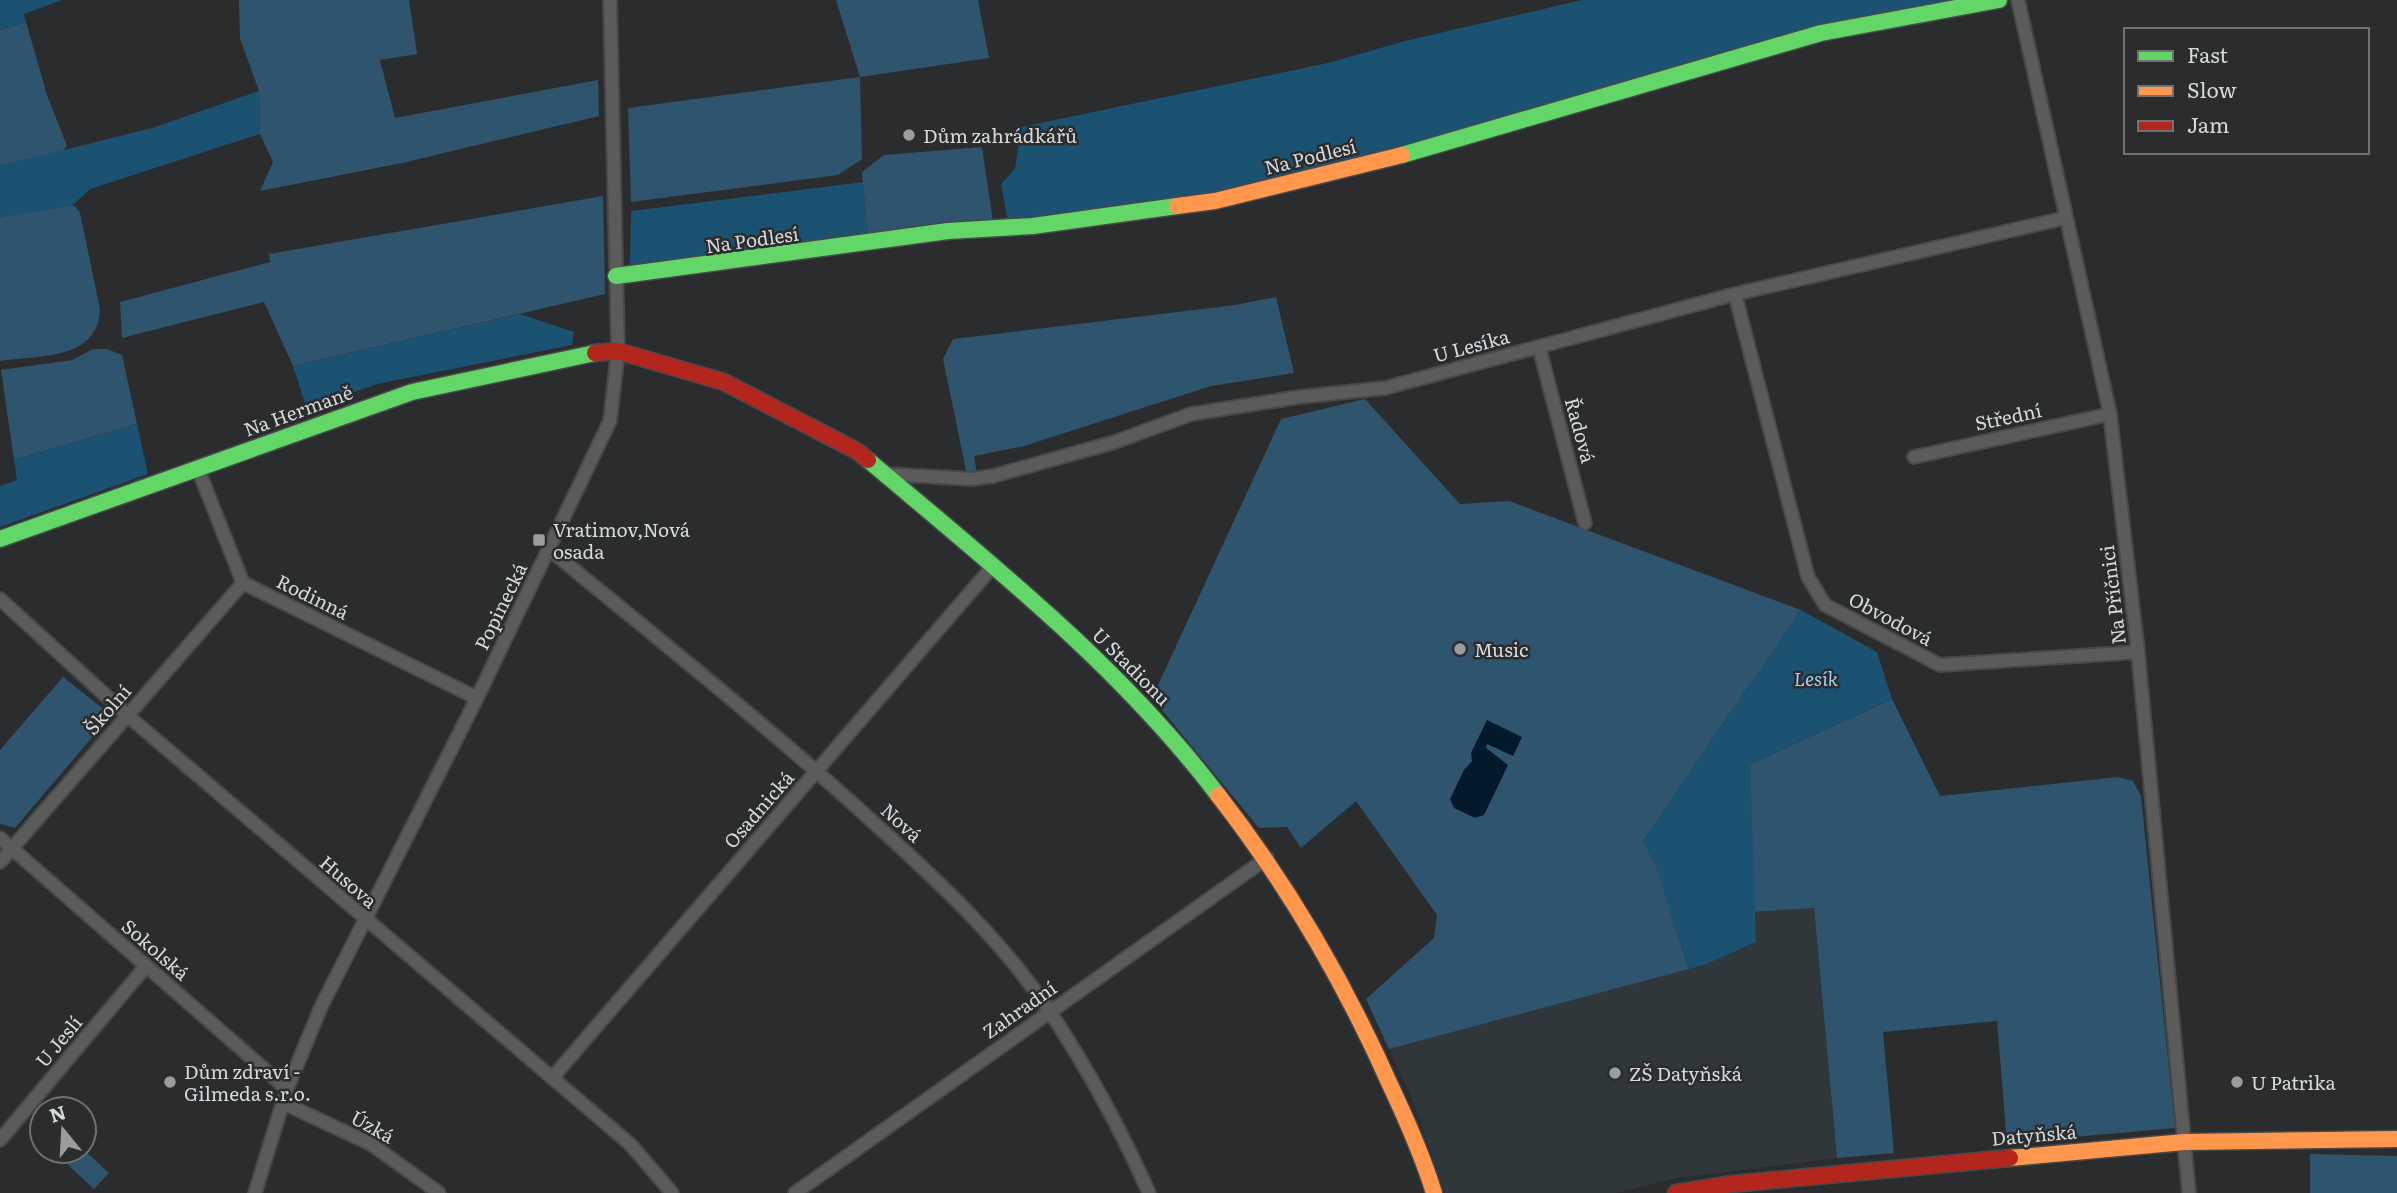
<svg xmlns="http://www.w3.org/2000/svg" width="2397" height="1193" font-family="Literata,serif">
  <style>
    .built { fill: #30373b }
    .green { fill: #2f546d }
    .forest { fill: #1b5171 }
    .water { fill: #041a2b }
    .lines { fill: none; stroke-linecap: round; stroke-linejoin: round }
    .street-casing { stroke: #464849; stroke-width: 16 }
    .fast-casing { stroke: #464849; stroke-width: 19 }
    .slow-casing { stroke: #464849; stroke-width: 19 }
    .jam-casing { stroke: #464849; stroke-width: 19 }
    .street { stroke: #5b5b5b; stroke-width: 12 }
    .fast { stroke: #63d668; stroke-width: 16 }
    .slow { stroke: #ff974d; stroke-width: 16 }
    .jam { stroke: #b3261e; stroke-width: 16 }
    .poi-dot { fill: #9a9c9d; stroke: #2a2c2e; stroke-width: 2.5 }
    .labels { text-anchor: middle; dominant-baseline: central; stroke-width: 5; stroke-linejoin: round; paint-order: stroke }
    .poi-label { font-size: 19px; fill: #d6d8d9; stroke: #2a2c2e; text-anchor: start }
    .street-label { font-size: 19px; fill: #d6d8d9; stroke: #2a2c2e }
    .park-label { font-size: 19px; font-style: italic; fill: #a1d1f4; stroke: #2a2c2e }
  </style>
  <rect width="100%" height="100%" fill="#2b2c2d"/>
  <path class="built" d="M1814 908 1837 1158 1677 1178 1615 1193H1445L1411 1096 1389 1049 1707 964 1756 942 1753 912Z"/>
  <path class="green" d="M239 0H409L417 54 380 60 395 118 598 80 599 116 402 163 260 191 273 162 260 134 259 91 240 38Z
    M836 0H978L989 58 860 77 862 159 838 175 631 202 628 108 860 77Z
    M26 22 47 95 67 146 63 151 0 166V30Z
    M982 147 993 222 868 240 862 172 884 155Z
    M603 196 605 294 293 366 264 302 122 338 120 302 270 262 269 254Z
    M60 206H75L80 213 100 309C98 361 39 355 0 361V217Z
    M1276 297 1294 373 1211 386 1024 446 974 456 977 474 967 475 943 359 953 339 1235 305Z
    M93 349H107L122 355 137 424 14 460 1 370 72 360Z
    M1365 399 1460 504 1509 501 1801 610 1643 841 1656 865 1689 969 1389 1049 1366 999 1434 938 1437 915 1356 801 1301 848 1287 827 1259 828 1152 698 1281 419Z
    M63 677 111 715 15 828 0 824V750Z
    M1892 699 1940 796 2118 777 2133 781 2141 796 2175 1128 2007 1143 1997 1021 1883 1032 1894 1153 1837 1158 1814 908 1753 912 1750 764Z
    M84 1150 109 1173 94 1189 53 1151Z
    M2310 1154 2397 1156V1193H2310Z"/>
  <path class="forest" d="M0 0H62L24 14 26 22 0 30Z
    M1582 0H1963L1458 133 1222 191 1008 222 1001 184 1015 169 1021 127 1328 63 1405 41Z
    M259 91 260 134 90 189 72 206 0 217V166L152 128Z
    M863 182 868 240 630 266 631 211Z
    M520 314 574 332 572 345 377 384 307 409 293 366Z
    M137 424 148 474 0 527V486L17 480 14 460Z
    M1801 610 1877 652 1892 699 1750 764 1756 942 1707 964 1689 969 1656 865 1643 841Z"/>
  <path class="water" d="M1487 720 1522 737 1513 756 1487 744 1486 748 1508 765 1484 815 1475 818 1454 808 1450 799 1464 770 1472 761 1471 753Z"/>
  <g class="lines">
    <defs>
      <path id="street" d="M2018 0 2110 414 2138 652 2189 1193
        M1735 294 1808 577 1825 605 1940 665 2138 652
        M1539 347 1585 523
        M1914 457 2110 414
        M198 469 243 583 477 698
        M884 474 973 479 993 476 1115 442 1191 414 1299 397 1385 388 1735 294 2065 218
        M549 549C658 639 769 727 873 822 937 880 1002 940 1050 1012 1088 1069 1121 1130 1149 1193
        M0 599 127 715 631 1145 672 1193
        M0 838 287 1089
        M0 862 243 583
        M552 1078 993 566
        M283 1103 371 1144 439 1193
        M0 1140 146 966
        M255 1193 287 1089 321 1007 477 698 610 421 618 351 610 0
        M795 1193 1267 858"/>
      <path id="fast" d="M1402 155 1821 33 1999 0
        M616 276 948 231 1033 226 1177 206
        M868 460C991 564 1120 666 1218 795
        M0 539 412 392 595 353"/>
      <path id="slow" d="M1177 206 1215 201 1402 155
        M1218 795C1288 885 1346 985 1392 1089 1408 1123 1423 1157 1434 1193
        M2010 1158 2184 1142 2397 1139"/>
      <path id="jam" d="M595 353 618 351 724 382 857 451 868 460
        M1676 1193 1732 1184 2010 1158"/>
    </defs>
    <use href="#street" class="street-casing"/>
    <use href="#fast" class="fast-casing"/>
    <use href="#slow" class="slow-casing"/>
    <use href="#jam" class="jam-casing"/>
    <use href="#street" class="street"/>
    <use href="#fast" class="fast"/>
    <use href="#slow" class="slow"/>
    <use href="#jam" class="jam"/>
  </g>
  <g class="poi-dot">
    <circle cx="909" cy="135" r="7"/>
    <rect x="532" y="533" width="14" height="14" rx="3.5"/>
    <circle cx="1460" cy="649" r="7"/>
    <circle cx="1615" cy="1073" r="7"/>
    <circle cx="170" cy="1082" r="7"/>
    <circle cx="2237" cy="1082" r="7"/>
  </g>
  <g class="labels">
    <g class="poi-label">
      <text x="923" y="135">Dům zahrádkářů</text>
      <text x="553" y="529">Vratimov,Nová<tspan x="553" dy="22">osada</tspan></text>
      <text x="1474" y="649">Music</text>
      <text x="184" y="1071">Dům zdraví -<tspan x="184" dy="22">Gilmeda s.r.o.</tspan></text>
      <text x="1629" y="1073">ZŠ Datyňská</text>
      <text x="2251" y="1082">U Patrika</text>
    </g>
    <g class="street-label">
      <text transform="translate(1310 156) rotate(-14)">Na Podlesí</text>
      <text transform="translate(752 239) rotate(-8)">Na Podlesí</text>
      <text transform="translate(1471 345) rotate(-15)">U Lesíka</text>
      <text transform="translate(298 410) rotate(-20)">Na Hermaně</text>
      <text transform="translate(2008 416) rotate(-12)">Střední</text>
      <text transform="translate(1581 430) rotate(75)">Řadová</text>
      <text transform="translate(2112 595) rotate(-97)">Na Příčnici</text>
      <text transform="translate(313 596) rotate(26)">Rodinná</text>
      <text transform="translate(500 606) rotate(-64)">Popinecká</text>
      <text transform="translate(1891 618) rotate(28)">Obvodová</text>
      <text transform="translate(1132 666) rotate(45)">U Stadionu</text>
      <text transform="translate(107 709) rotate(-49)">Školní</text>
      <text transform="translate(758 809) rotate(-49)">Osadnická</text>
      <text transform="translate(902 822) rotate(42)">Nová</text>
      <text transform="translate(349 881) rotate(41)">Husova</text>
      <text transform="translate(156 949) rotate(41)">Sokolská</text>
      <text transform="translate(1019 1009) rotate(-35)">Zahradní</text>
      <text transform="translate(58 1041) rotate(-50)">U Jeslí</text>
      <text transform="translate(373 1126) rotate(29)">Úzká</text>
      <text transform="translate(2034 1134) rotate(-5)">Datyňská</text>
    </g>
    <g class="park-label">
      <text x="1816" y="678">Lesík</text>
    </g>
  </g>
  <rect x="2124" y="28" width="245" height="126" fill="#2a2c2e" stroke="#6f7172" stroke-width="2"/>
  <rect x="2138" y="51" width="35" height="10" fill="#63d668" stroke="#6f7172" stroke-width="2"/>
  <text x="2187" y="63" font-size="21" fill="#d6d8d9">Fast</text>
  <rect x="2138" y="86" width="35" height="10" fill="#ff974d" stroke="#6f7172" stroke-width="2"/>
  <text x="2187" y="98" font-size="21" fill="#d6d8d9">Slow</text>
  <rect x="2138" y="121" width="35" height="10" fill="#b3261e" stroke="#6f7172" stroke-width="2"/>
  <text x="2187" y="133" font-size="21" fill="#d6d8d9">Jam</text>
  <g transform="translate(63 1130) rotate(342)"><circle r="33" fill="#2a2c2e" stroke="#6f7172" stroke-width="2"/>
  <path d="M0-5L12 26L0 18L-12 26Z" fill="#9a9c9d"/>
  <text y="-10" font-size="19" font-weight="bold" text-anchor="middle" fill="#d6d8d9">N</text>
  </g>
</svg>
